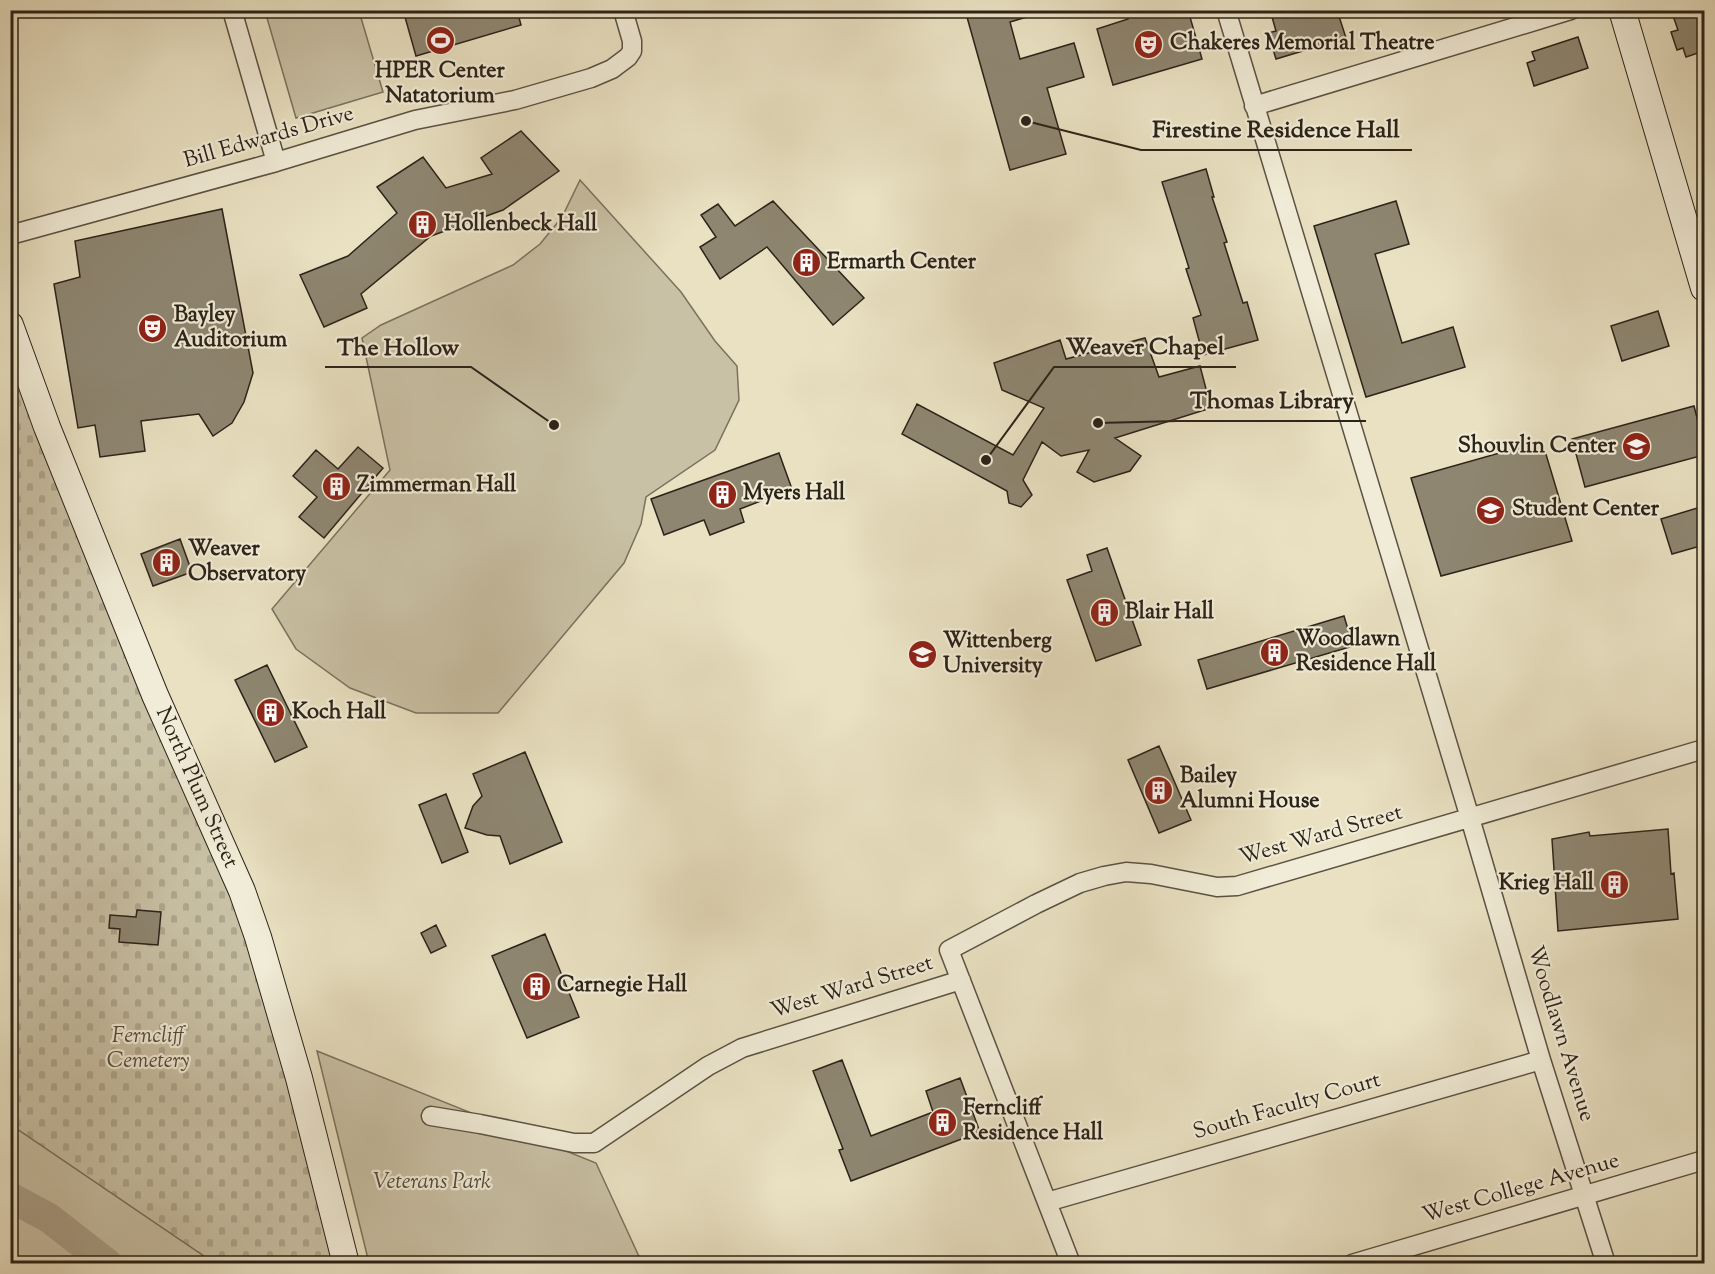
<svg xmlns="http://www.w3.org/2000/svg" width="1715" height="1274" font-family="'Sorts Mill Goudy',serif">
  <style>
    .cemetery { fill: url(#cemetery-stones); stroke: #7a725f; stroke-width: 1.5 }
    .green { fill: #c9c1a5; stroke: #7a725f; stroke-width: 1.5 }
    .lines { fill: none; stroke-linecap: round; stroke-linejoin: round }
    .river { stroke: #a9a089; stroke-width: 30 }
    .building { fill: #8e8671; stroke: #2c2319; stroke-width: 1.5 }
    .street-casing { stroke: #5b5243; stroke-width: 21 }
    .secondary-casing { stroke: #2c2319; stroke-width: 28 }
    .street { stroke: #f1ecd7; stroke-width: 18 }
    .secondary { stroke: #f1ecd7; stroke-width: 26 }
    .labels { text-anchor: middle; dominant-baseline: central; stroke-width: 4.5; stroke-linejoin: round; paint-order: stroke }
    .poi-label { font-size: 22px; font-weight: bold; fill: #2c2319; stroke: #f1ecd7; text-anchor: start }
    .street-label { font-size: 22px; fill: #2c2319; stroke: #f1ecd7 }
    .park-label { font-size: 22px; font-style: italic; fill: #534a3c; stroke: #f1ecd7 }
    .leader { fill: none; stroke: #2c2319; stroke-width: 2 }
    .callout-dot { fill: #2c2319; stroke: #f1ecd7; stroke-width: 2 }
    .callout-label { font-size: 24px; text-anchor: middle; font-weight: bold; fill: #2c2319; stroke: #f1ecd7; stroke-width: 4.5; stroke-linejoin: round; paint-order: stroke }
  </style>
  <defs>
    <pattern id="cemetery-stones" width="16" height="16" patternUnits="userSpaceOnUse" patternTransform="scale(1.5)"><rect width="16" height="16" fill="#c9c1a5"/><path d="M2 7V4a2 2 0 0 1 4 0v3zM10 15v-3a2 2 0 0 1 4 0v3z" fill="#ada68d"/></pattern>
  </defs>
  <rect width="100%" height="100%" fill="#e9e1c2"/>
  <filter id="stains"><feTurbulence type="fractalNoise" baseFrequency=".00333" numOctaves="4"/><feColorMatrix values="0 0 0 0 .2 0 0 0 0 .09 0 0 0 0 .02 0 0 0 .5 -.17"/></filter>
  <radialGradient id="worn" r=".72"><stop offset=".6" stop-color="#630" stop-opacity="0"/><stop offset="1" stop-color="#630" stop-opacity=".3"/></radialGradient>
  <path class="cemetery" d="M10 325 242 891 346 1263H214L11 1125Z"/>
  <path class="green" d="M265 11H359L383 92 296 118Z
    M580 180 681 292 715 341 737 366 739 400 715 450 646 497 641 524 624 563 498 713H416L350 688 296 649 272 609 390 470 362 338 381 325 513 265 540 244 562 217Z
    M317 1051 596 1163 642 1263H369Z
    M10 1125H11L214 1263H11Z"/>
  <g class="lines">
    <path class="river" d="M10 1197 49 1218 108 1264"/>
  </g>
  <path class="building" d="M403 10H517L521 25 416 56Z
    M965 10H1036L1037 14 1010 22 1020 59 1074 43 1084 77 1047 88 1066 154 1010 170Z
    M1125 10H1188L1202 59 1113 85 1097 29 1128 19Z
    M1270 10H1337L1346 38 1276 59 1268 33 1276 31Z
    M1671 10H1704V51L1686 57 1683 48 1677 50 1671 32 1678 30Z
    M1578 37 1588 68 1534 86 1527 63 1535 60 1532 52Z
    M521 131 559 171 503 210 431 236 361 294 367 308 324 327 300 275 348 256 397 213 377 187 423 157 446 188 492 174 481 158Z
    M1206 169 1214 197H1212L1227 242 1224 243 1243 303 1247 302 1258 340 1203 355 1193 318 1201 315 1186 269 1189 268 1162 182Z
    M773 201 864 298 833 325 767 247 720 279 700 247 716 237 701 215 718 204 735 226Z
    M1396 201 1409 244 1375 254 1402 343 1453 327 1465 367 1366 397 1314 226Z
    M222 209 253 373 244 402 232 423 213 436 199 414 141 421 145 451 100 457 95 425 78 428 54 284 80 277 75 241Z
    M1658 311 1669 346 1622 361 1611 326Z
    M1145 338 1159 377 1200 366 1211 408 1115 438 1141 456 1130 471 1094 482 1077 472 1089 450 1061 456 1042 442 1023 480 1032 495 1021 507 1009 503 1007 491 902 434 917 404 1013 455 1044 408 1002 390 994 363 1060 340 1066 359Z
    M1694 406 1704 445V455L1585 487 1572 439Z
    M1542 441 1572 541 1441 576 1411 478Z
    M358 447 383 468 324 538 299 517 317 497 293 476 316 450 338 469Z
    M779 453 792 489 740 509 744 522 710 535 704 520 664 535 651 499Z
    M1704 506V545L1672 554 1661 519Z
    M180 539 192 572 153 586 141 554Z
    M1107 548 1141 645 1096 661 1067 580 1092 571 1087 555Z
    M1344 616 1353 646 1207 689 1198 660Z
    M267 665 307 747 275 762 235 680Z
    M1159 746 1191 820 1159 833 1128 760Z
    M525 752 562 842 510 864 500 836 487 835 465 828 473 806 482 796 473 774Z
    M446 794 468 852 442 863 419 805Z
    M1668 829 1671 874 1674 873 1678 919 1558 931 1552 839 1589 832 1590 836Z
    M137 910 161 912 158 945 119 942 120 929 109 928 110 915 136 917Z
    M436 925 446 946 431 953 421 933Z
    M545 934 579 1017 527 1038 492 956Z
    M842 1060 871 1136 933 1112 926 1091 960 1078 980 1132 851 1181 839 1150 843 1149 813 1071Z"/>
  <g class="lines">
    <defs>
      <path id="street" d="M232 10 276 162
        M1226 10 1470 818 1541 1060 1606 1264
        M1254 106 1571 10
        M10 235 276 162 415 120 515 100 591 78 612 69 628 57 632 51V41L623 10
        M431 1116 480 1124 574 1143H594L708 1066 742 1048 961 980
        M1047 1202 1541 1060
        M1071 1264 949 950 1036 904 1080 883 1104 876 1126 872 1151 874 1217 887 1237 886 1704 749
        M1352 1264 1704 1160"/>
      <path id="secondary" d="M1622 10 1704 288
        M10 325 47 427 155 695 242 891 258 937 299 1078 346 1264"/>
    </defs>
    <use href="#street" class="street-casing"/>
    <use href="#secondary" class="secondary-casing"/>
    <use href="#street" class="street"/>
    <use href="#secondary" class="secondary"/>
  </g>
  <defs>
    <symbol id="stadium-disc" viewBox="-11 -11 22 22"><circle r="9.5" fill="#8f2418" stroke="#f1ecd7"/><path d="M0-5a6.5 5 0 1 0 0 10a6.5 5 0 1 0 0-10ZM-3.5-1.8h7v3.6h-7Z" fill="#fff"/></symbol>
    <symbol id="theatre-disc" viewBox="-11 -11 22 22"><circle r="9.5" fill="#8f2418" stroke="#f1ecd7"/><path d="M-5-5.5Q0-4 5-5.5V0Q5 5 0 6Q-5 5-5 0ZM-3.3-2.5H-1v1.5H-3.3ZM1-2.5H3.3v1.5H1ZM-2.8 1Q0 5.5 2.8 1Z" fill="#fff"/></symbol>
    <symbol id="building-disc" viewBox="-11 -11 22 22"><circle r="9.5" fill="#8f2418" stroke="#f1ecd7"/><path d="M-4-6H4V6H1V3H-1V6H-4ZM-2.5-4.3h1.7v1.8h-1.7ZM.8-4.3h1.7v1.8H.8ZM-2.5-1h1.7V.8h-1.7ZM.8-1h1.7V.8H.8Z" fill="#fff"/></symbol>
    <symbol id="university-disc" viewBox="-11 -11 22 22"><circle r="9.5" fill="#8f2418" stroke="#f1ecd7"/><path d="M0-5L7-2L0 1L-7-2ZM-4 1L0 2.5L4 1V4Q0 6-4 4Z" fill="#fff"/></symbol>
  </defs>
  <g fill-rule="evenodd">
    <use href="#stadium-disc" x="424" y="24" width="33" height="33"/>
    <use href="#theatre-disc" x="1132" y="28" width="33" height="33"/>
    <use href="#building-disc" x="406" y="208" width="33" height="33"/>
    <use href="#building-disc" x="790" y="246" width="33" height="33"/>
    <use href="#theatre-disc" x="136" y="312" width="33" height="33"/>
    <use href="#university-disc" x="1620" y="430" width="33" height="33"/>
    <use href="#building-disc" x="320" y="470" width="33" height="33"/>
    <use href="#building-disc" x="706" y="478" width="33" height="33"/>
    <use href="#university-disc" x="1474" y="494" width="33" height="33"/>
    <use href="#building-disc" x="150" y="546" width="33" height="33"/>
    <use href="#building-disc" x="1088" y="596" width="33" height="33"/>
    <use href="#building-disc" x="1258" y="636" width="33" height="33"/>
    <use href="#university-disc" x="906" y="638" width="33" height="33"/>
    <use href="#building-disc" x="254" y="696" width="33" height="33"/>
    <use href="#building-disc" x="1142" y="774" width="33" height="33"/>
    <use href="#building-disc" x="1598" y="868" width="33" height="33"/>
    <use href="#building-disc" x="520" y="970" width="33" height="33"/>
    <use href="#building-disc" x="926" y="1106" width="33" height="33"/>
  </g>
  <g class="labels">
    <g class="poi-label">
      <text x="1170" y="44">Chakeres Memorial Theatre</text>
      <text x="440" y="72" text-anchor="middle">HPER Center<tspan x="440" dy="25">Natatorium</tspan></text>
      <text x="444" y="225">Hollenbeck Hall</text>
      <text x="827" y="263">Ermarth Center</text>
      <text x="174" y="316">Bayley<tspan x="174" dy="25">Auditorium</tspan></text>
      <text x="1616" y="447" text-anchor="end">Shouvlin Center</text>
      <text x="357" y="486">Zimmerman Hall</text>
      <text x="743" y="494">Myers Hall</text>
      <text x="1512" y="510">Student Center</text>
      <text x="188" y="550">Weaver<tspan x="188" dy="25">Observatory</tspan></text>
      <text x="1125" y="613">Blair Hall</text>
      <text x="1296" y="640">Woodlawn<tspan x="1296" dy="25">Residence Hall</tspan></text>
      <text x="943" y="642">Wittenberg<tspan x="943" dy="25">University</tspan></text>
      <text x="292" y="713">Koch Hall</text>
      <text x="1180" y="777">Bailey<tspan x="1180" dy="25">Alumni House</tspan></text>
      <text x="1594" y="884" text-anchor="end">Krieg Hall</text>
      <text x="557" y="986">Carnegie Hall</text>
      <text x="963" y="1109">Ferncliff<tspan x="963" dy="25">Residence Hall</tspan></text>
    </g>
    <g class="street-label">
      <text transform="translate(269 138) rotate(-16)">Bill Edwards Drive</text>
      <text transform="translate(196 788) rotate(66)">North Plum Street</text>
      <text transform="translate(1321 836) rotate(-16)">West Ward Street</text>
      <text transform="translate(852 988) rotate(-17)">West Ward Street</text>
      <text transform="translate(1560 1034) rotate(73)">Woodlawn Avenue</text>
      <text transform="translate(1287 1107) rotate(-16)">South Faculty Court</text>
      <text transform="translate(1521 1189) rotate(-16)">West College Avenue</text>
    </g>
    <g class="park-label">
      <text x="148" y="1037">Ferncliff<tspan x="148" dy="25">Cemetery</tspan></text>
      <text x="432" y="1183">Veterans Park</text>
    </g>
  </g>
  <path class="leader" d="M1026 121L1141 150H1412M986 460L1054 367H1236M554 425L471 367H325M1098 423L1178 421H1366"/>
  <g class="callout-dot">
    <circle cx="1026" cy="121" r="6"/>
    <circle cx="986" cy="460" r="6"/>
    <circle cx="554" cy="425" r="6"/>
    <circle cx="1098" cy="423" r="6"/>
  </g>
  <g class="callout-label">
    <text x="1276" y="137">Firestine Residence Hall</text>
    <text x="1145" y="354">Weaver Chapel</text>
    <text x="398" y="355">The Hollow</text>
    <text x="1272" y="408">Thomas Library</text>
  </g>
  <rect width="1715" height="1274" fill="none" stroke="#e9e1c2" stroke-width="36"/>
  <rect x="12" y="12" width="1691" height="1250" fill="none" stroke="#2c2319" stroke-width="3"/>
  <rect x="18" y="18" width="1679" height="1238" fill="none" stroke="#2c2319" stroke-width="1.5"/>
  <rect width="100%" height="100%" filter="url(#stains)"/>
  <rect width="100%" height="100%" fill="url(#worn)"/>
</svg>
